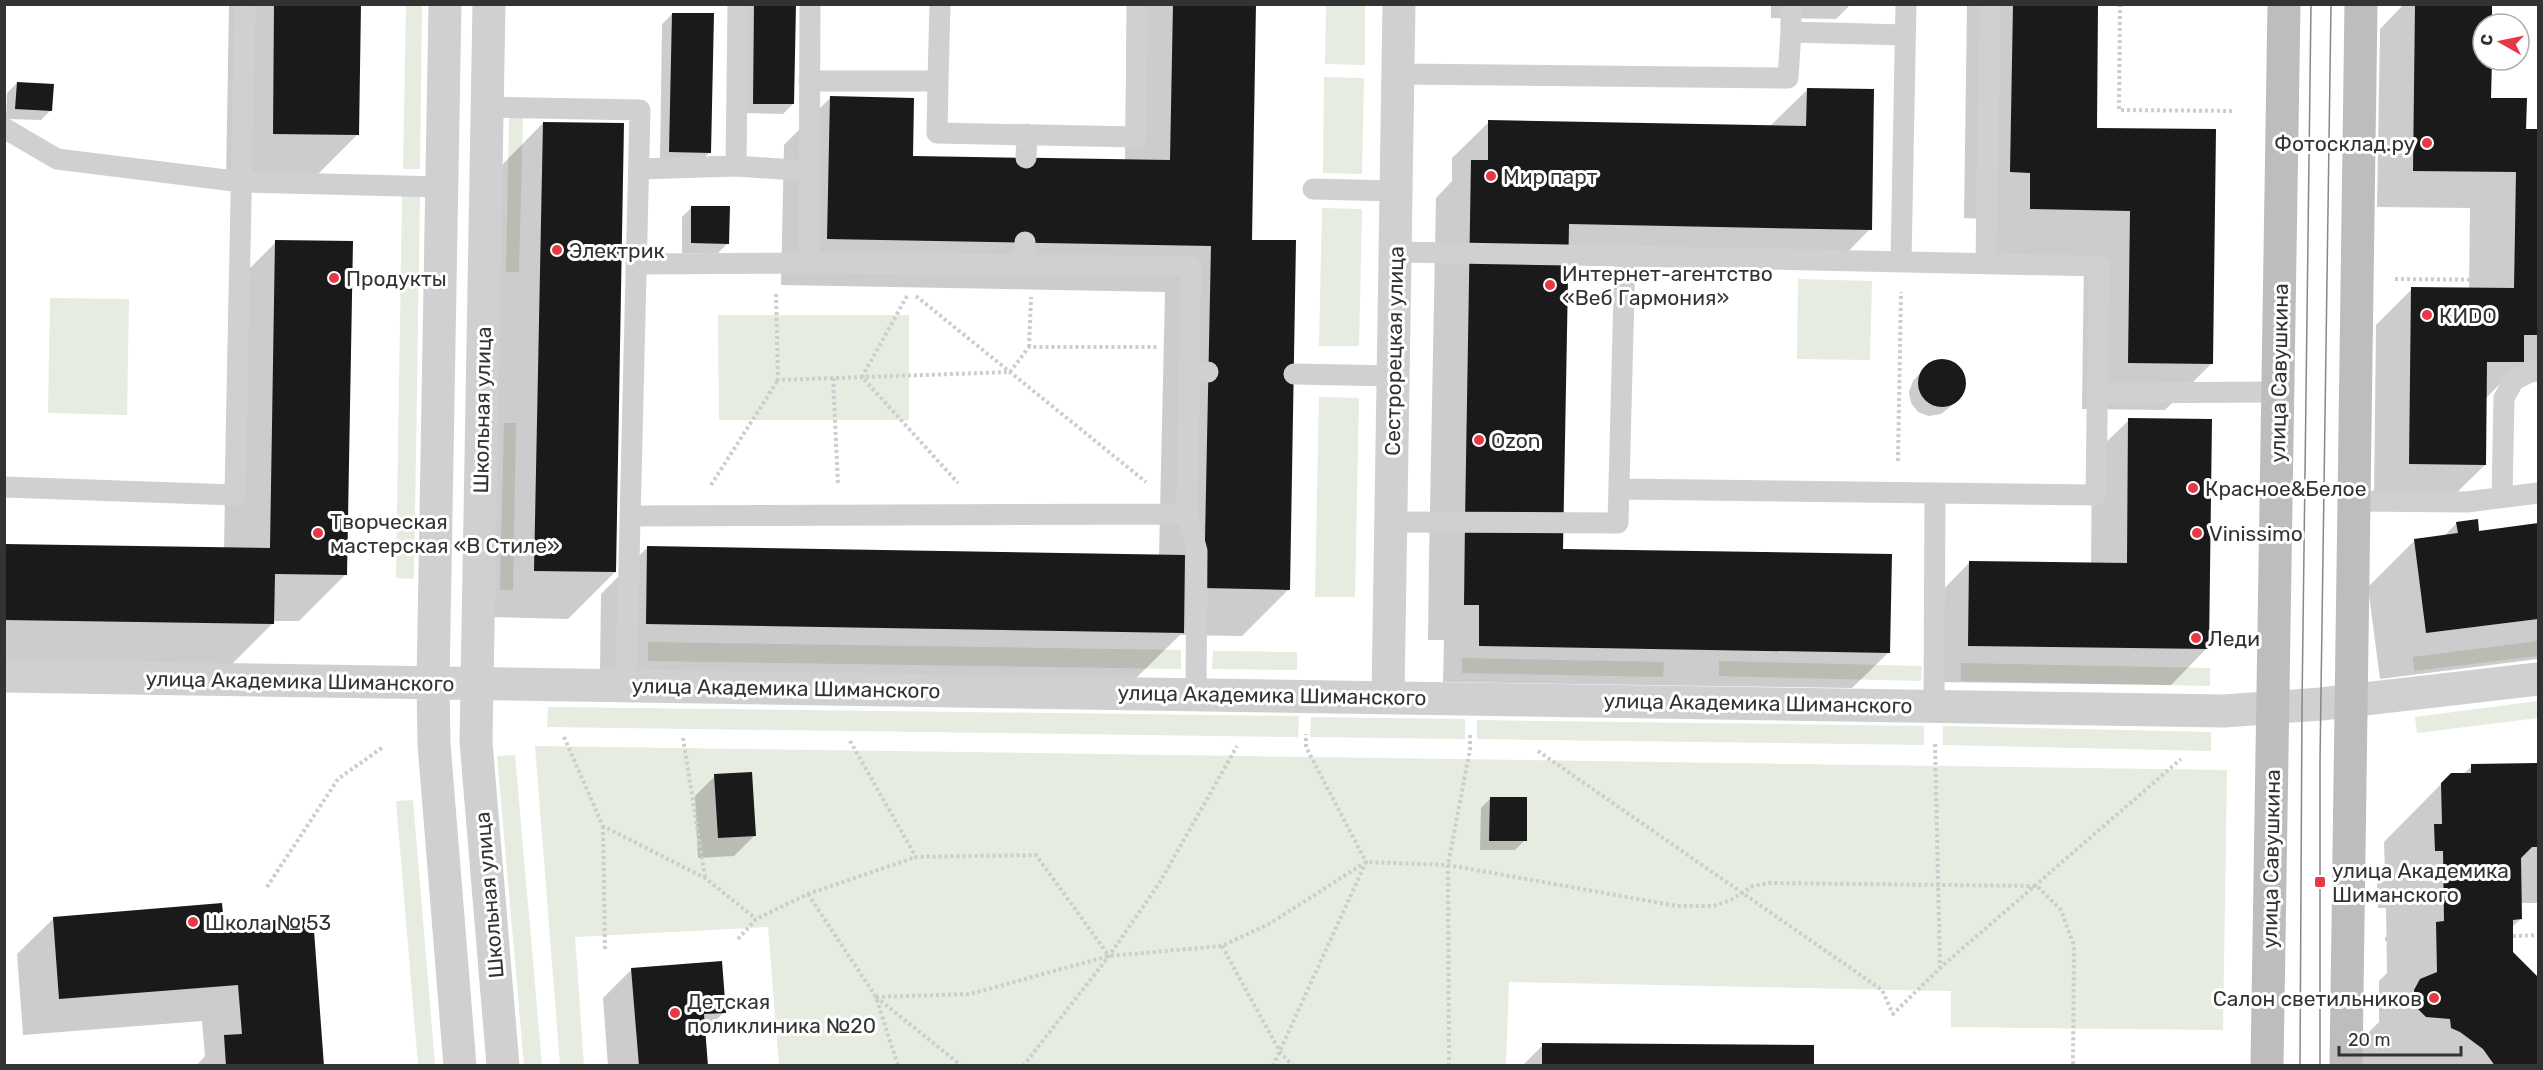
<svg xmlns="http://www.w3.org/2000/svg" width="2543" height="1070" font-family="Rubik,sans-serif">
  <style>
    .green { fill: #e6ecdf }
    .shadow { fill: #0003 }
    .building { fill: #1a1a1a }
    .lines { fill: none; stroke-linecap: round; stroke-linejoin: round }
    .path { stroke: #cdcdcd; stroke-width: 4; stroke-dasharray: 3 3; stroke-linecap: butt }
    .service { stroke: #d0d0d0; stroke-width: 21 }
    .minor { stroke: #d0d0d0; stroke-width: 33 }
    .tertiary { stroke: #d0d0d0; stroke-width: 33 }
    .secondary { stroke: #bdbdbd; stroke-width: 33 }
    .tram { stroke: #888; stroke-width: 1.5 }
    .poi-dot { fill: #e63946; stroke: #fff; stroke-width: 2 }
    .labels { text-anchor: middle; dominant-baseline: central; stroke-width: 6; stroke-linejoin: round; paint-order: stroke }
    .poi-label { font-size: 21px; fill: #333; stroke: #fff; text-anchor: start }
    .street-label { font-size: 21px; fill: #333; stroke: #fff }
  </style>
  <rect width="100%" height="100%" fill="#fff"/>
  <path class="green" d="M406 5H422L420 169H403Z
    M1326 5H1365V65L1325 64Z
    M1324 77 1364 78 1362 174 1323 173Z
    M509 118H523L519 272H506Z
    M402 195 420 196 414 579 396 578Z
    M1322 208 1362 209 1359 346H1319Z
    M1798 279 1872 281 1870 360 1797 359Z
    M50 298 129 299 127 415 48 413Z
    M718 315H909V420H719Z
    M1319 397 1359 398 1355 597H1315Z
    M504 423H516L513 590H500Z
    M2538 641V656L2414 671 2413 657Z
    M648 642 1181 650V669L648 661Z
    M1213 651 1297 652V670L1212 669Z
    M1462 658 1664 662 1663 677 1462 673Z
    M1719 661 1922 666 1921 681 1719 676Z
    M1961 663 2210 668V686L1961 681Z
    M2538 701V718L2417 733 2415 717Z
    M548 707 1299 716 1298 737 547 727Z
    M1311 717 1465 719V739L1310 737Z
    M1477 720 1924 726V745L1477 739Z
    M1943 726 2211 732V751L1943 745Z
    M535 746 2227 770 2223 1030 1951 1027V991L1509 982 1506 1065H779L768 927 575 937 584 1065H560Z
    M515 755 542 1065H524L497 756Z
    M413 800 435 1065H418L396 801Z"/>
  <path class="shadow" d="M229 4H359L358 134 311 181 226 180Z
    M745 4H794L793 104 783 114 744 113Z
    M1127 4H1254L1250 241 1289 589 1242 636 1180 635 1135 679 600 670 601 594 648 547 1159 556 1165 292 781 285 784 145 830 98 912 157 1125 161Z
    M1771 4H1851L1836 19 1771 18Z
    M1967 4H2097L2095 129 2212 363 2165 410 2082 409 2084 257 1984 256V219L1964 218Z
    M2404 4H2491L2490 24H2483V60H2490L2489 99 2525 130H2538V382L2503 381 2486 398 2485 465 2448 501 2374 500 2376 325 2412 289H2469L2470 208 2377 207 2380 29Z
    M672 14 710 152 700 162H660L662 24Z
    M17 83 51 110 41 120 6 119 7 93Z
    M1808 89 1870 229 1834 266 1567 261 1562 550 1889 652 1852 688 1443 682 1444 640H1428L1429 559 1436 198 1452 181V158L1489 122 1771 125Z
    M543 123 615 572 568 619 488 617 497 170Z
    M692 207 728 243 718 253H682V217Z
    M276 242 346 574 299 621H273V623L226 670 4 667V545L224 549 229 289Z
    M1944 361 1955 365 1963 373 1965 385 1960 396 1950 407 1941 414 1929 416 1918 412 1911 403 1909 392 1913 381 1923 370 1933 362Z
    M2129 420 2207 648 2171 685 1933 682 1934 599 1970 562 2091 564 2092 456Z
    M2457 523 2478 532 2538 525V659L2380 679 2368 587 2415 540 2443 537Z
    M2538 765V903H2520L2521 919 2511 928 2512 953 2538 979V1066H2359L2362 1039 2379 1022V981L2387 973 2386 908H2378L2377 883 2385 875 2384 842 2451 774H2463L2472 766Z
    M715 776 754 836 734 856 698 858 695 796Z
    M1491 798 1525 840 1515 850H1480L1481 808Z
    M54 918 222 926 323 1066H196L205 1056 202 1021 23 1035 17 954Z
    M632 969 724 1012 704 1033 706 1066H608L603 998Z
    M1543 1045 1813 1066H1522Z"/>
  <path class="building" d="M274 4H361L359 135 273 134Z
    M754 4H796L794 104H753Z
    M1173 4H1256L1252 240H1296L1290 590 1204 588 1211 246 827 239 830 96 914 98 913 156 1170 160Z
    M2013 5H2098L2097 128 2216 129 2213 364 2128 363 2130 211 2030 209V173L2010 172Z
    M2415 5H2492V24H2483V60H2492L2491 98H2527L2526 129H2538V335H2524V362H2487L2486 465 2409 464 2411 287 2514 288 2516 172 2413 171Z
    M672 13H714L711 153 669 152Z
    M17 82 54 84 52 111 15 109Z
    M1807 88 1874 89 1872 230 1569 224 1563 549 1892 554 1890 653 1479 646V605H1464L1465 522 1471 160H1488V120L1806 126Z
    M543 122 624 123 616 572 534 571Z
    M691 206H730L729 244 691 243Z
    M275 240 353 241 347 575 275 574 274 624 4 620V544L270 548Z
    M1918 383a24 24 0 1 1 48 0a24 24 0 1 1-48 0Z
    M2128 418 2212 419 2209 649 1968 646 1969 561 2127 563Z
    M2478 519 2479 531 2538 523V619L2426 633 2414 539 2458 533 2456 522Z
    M647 546 1185 555 1184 633 646 624Z
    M2538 763V847H2532L2521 858 2522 919 2513 920V952L2538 977V1066H2495L2483 1049 2460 1032 2451 1028 2450 1019 2426 1017 2417 1008 2415 1002 2414 990 2420 979 2437 972 2436 922 2444 921 2443 851H2435L2434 824H2442L2441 783 2451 773H2471V764Z
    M752 772 756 836 718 838 714 774Z
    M1490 797H1527V841H1489Z
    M222 903 224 924 313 917 324 1066H226L224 1035 242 1034 238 985 59 999 53 917Z
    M722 961 726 1013 704 1014 708 1066H639L631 968Z
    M1542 1043 1814 1045V1066H1542Z"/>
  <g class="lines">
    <path class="path" d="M2120 4 2119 110 2235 111
      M2395 279 2506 280 2507 179 2397 178
      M776 294 778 380 1010 372 1029 347H1159
      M907 296 862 377 958 483
      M916 296 1146 482
      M1029 347 1031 297
      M833 378 838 485
      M1898 461 1901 292
      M711 485 778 380
      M564 737 603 826 705 878 756 919
      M683 738 705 877
      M850 741 916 857 1036 855 1109 956
      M1935 744 1940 967
      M1538 751 1882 990 1893 1014 1940 968 2181 759
      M603 826 605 950
      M267 887 338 779 383 747
      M808 894 876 997 898 1066
      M2513 936 2538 935
      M738 939 756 919 808 894 916 857
      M2385 939 2436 938
      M1222 946 1280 1052 1293 1066
      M876 997 970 994 1109 956 1222 946 1269 924 1366 862 1448 865 1677 906H1713L1731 900 1753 886 1770 883 2037 886 2061 910 2074 946 2073 1066
      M876 997 962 1066
      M2384 1041 2444 1052 2461 1066
      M1023 1066 1109 956 1160 882 1237 746
      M1273 1066 1366 862 1306 747V734
      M1449 1066 1448 865 1470 749V735"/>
    <path class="service" d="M810 4 809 263 1191 266 1187 514 1197 551 1196 693
      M1791 4V32
      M1398 74 1788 78 1791 32 1905 35
      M809 81H938L937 133 1136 137 1137 4
      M938 81 940 4
      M487 107 640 110 626 686
      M4 128 57 159 242 182 442 187
      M1026 158 1027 134
      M736 166 738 4
      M639 169 736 166 809 171
      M1313 189 1396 191
      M1396 252 1625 256
      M1901 261 1906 4
      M1986 263 1990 4
      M637 264 809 263
      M1025 264V242
      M1189 372H1208
      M1294 374 1394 376
      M2098 393 2279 392
      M4 487 235 495 245 4
      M2502 497 2504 398 2514 380 2538 368
      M2355 501 2467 502 2538 493
      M630 516 1187 514
      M1391 522 1618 523 1625 256 2099 266 2096 495 1619 489
      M1934 707 1935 493"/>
    <path class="minor" d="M1388 697 1399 4"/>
    <path class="tertiary" d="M445 4 433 683 434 744 460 1066
      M489 4 476 742 503 1066
      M4 676 2224 711 2321 704 2538 679"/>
    <path class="secondary" d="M2267 1066 2284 4
      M2346 1066 2361 4"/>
    <path class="tram" d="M2300 1066 2302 706 2311 4
      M2320 1066V761L2331 4"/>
  </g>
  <g class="poi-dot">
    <circle cx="2427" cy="143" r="6"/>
    <circle cx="1491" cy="176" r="6"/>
    <circle cx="557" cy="250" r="6"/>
    <circle cx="334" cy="278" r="6"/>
    <circle cx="1550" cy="285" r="6"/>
    <circle cx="2427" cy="315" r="6"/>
    <circle cx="1479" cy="440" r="6"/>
    <circle cx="2193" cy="488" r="6"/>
    <circle cx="318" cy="533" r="6"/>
    <circle cx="2197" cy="533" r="6"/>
    <circle cx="2196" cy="638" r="6"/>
    <rect x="2314" y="876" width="12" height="12" rx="3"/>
    <circle cx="193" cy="922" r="6"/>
    <circle cx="2434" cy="998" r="6"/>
    <circle cx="675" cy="1013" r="6"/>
  </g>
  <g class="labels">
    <g class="poi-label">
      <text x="2415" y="143" text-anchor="end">Фотосклад.ру</text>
      <text x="1503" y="176">Мир парт</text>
      <text x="569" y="250">Электрик</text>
      <text x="1562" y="273">Интернет-агентство<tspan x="1562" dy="24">«Веб Гармония»</tspan></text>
      <text x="346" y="278">Продукты</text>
      <text x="2439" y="315">КИDO</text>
      <text x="1491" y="440">Ozon</text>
      <text x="2205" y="488">Красное&amp;Белое</text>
      <text x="330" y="521">Творческая<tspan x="330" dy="24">мастерская «В Стиле»</tspan></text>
      <text x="2209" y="533">Vinissimo</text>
      <text x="2208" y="638">Леди</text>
      <text x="2332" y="870">улица Академика<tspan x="2332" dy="24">Шиманского</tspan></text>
      <text x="205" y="922">Школа № 53</text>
      <text x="2422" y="998" text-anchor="end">Салон светильников</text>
      <text x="687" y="1001">Детская<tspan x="687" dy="24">поликлиника №20</tspan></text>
    </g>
    <g class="street-label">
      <text transform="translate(1394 351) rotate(-89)">Сестрорецкая улица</text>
      <text transform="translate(2279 373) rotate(-89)">улица Савушкина</text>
      <text transform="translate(482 410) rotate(-89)">Школьная улица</text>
      <text transform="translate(300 681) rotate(1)">улица Академика Шиманского</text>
      <text transform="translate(786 688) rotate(1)">улица Академика Шиманского</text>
      <text transform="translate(1272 695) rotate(1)">улица Академика Шиманского</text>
      <text transform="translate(1758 703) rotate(1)">улица Академика Шиманского</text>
      <text transform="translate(2271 859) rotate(-89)">улица Савушкина</text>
      <text transform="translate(489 895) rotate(-95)">Школьная улица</text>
    </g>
  </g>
  <rect width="2543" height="1070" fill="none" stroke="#333333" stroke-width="12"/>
  <g transform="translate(2501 42) rotate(279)"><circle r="28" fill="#ffffff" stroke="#adadad" stroke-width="1.5"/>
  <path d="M0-4.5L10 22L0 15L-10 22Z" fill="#e63946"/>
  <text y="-9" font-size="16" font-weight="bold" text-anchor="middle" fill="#333333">С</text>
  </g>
  <path d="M2339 1046v9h122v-9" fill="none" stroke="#333333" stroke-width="3"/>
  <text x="2348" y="1046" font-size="18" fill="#333333" stroke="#ffffff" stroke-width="4.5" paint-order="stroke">20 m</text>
</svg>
